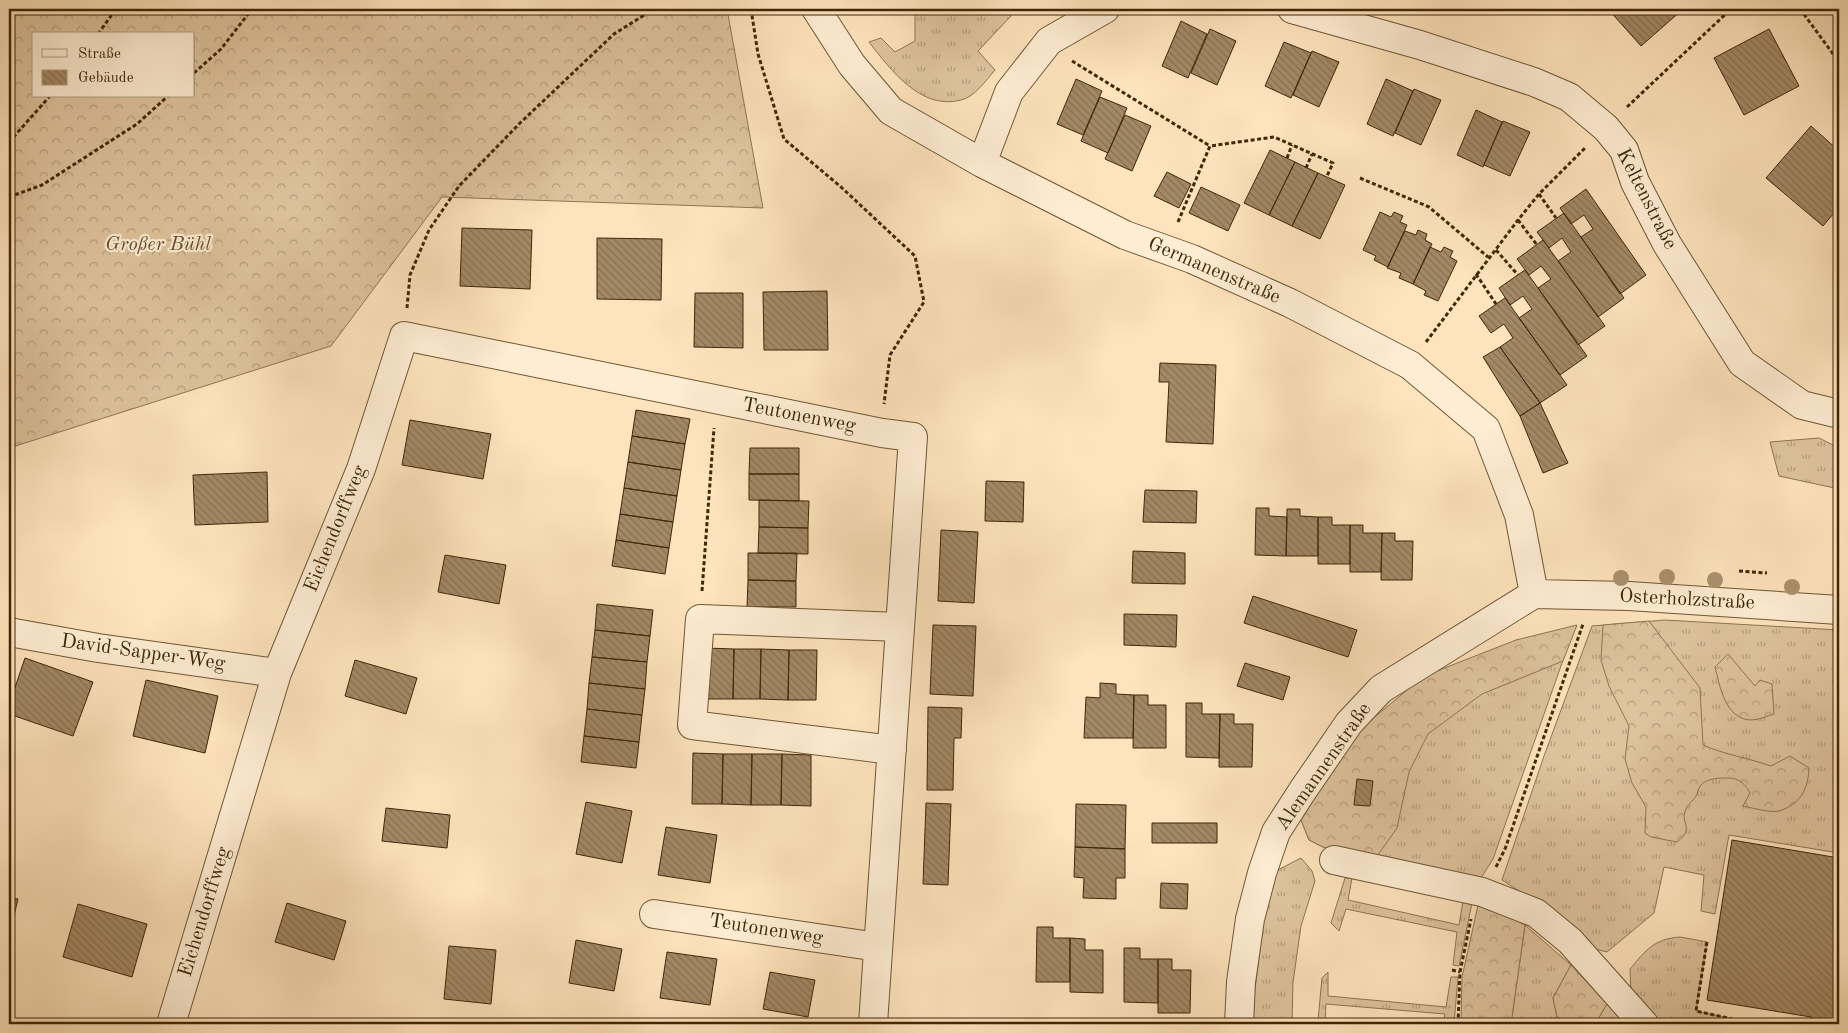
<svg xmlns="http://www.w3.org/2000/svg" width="1848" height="1033" font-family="'Old Standard TT',serif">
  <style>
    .grass { fill: url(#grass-tufts); stroke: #8f7552 }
    .forest { fill: url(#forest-crowns); stroke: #8f7552; fill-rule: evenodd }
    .building { fill: url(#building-back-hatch); stroke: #402707 }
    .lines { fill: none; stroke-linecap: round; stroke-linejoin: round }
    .minor-casing { stroke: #705634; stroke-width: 30 }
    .path { stroke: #402707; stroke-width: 3; stroke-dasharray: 4 2.5; stroke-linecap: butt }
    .minor { stroke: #feedd3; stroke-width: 28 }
    .tree { fill: #ac916d }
    .labels { text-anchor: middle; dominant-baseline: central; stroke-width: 4.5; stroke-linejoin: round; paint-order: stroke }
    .street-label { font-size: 20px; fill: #402707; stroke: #feedd3 }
    .park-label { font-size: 20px; font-style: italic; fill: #684e2c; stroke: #feedd3 }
  </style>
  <defs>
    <pattern id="grass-tufts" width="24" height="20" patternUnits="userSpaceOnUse" patternTransform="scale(1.25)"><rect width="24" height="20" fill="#dec39d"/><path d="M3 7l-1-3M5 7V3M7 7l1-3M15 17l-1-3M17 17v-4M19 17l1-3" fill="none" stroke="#b59e7e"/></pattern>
    <pattern id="forest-crowns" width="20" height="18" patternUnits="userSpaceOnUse" patternTransform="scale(1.25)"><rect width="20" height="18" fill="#dec39d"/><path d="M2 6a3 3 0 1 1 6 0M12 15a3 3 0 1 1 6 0" fill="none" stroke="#b59e7e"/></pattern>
    <pattern id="building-back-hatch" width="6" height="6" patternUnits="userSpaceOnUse" patternTransform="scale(1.25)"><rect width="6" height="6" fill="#a38965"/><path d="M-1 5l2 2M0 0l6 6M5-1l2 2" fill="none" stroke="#867051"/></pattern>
  </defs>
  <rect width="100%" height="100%" fill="#fee3bc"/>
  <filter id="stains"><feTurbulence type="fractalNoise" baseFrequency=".004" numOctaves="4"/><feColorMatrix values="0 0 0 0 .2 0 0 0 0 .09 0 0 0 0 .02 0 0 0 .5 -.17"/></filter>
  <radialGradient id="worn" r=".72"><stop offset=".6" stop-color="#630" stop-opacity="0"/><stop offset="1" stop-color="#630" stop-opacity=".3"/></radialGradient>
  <path class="grass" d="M915 9H1004L1011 16 978 51 995 70C986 80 975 97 961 100 921 111 890 69 869 42L881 38 895 52 915 41Z
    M1819 438 1839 448V489L1779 476 1770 442Z
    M1665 620 1839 630V853L1729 835 1715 914 1701 911 1704 875 1664 867 1654 913 1607 952 1595 949 1565 921 1502 880 1544 756 1592 626Z
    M1516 640 1568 646 1493 859 1481 878 1323 847 1309 840 1301 820Z
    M1301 858 1312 871 1315 881 1301 926 1293 982 1292 1024H1253V1004L1270 874Z
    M1345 878H1352L1348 900 1459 925 1464 895 1473 898 1459 966 1453 965 1457 932 1346 909 1339 931 1331 923Z
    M1525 925 1571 965 1553 998 1558 1022 1562 1024H1511Z
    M1680 937 1707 942 1696 1011 1755 1024H1661L1631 994 1630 969C1646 950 1654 939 1680 937Z
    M1328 972V996L1446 1007 1451 977H1458L1454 1024H1443L1445 1014 1326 1004 1325 1024H1321L1318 1020 1322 978Z
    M1607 1004 1625 1024H1595Z"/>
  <path class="forest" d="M9 9H727L763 208 442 197 331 346 9 448ZM34 34H194V96H34Z
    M1649 621 1700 688 1703 745C1726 755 1748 758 1771 766L1790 756 1809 768C1808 789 1801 804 1779 811 1770 813 1753 808 1743 806L1750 793C1746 785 1739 778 1729 778 1720 778 1706 778 1700 786 1698 789 1698 793 1696 796 1693 801 1688 804 1686 809 1679 825 1696 827 1677 842L1651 837 1645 833 1646 807 1632 783 1625 759 1629 726 1609 686 1601 660 1603 625Z
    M1577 625 1563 661 1482 694 1428 734 1409 772 1397 828 1375 859 1323 847 1309 840 1301 820 1353 735 1424 676 1516 640Z
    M1728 654 1755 686 1760 680 1772 684 1774 714C1767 716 1758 720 1752 720 1725 720 1720 686 1715 667Z
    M1479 901 1525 925 1511 1024H1461L1462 977Z
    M1571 965 1607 1004 1595 1024H1562L1558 1022 1553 998Z"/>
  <path class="building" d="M1608 9H1681L1682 10 1641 46Z
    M1181 21 1207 34 1188 78 1162 66Z
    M1210 29 1236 41 1217 85 1191 73Z
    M1769 29 1799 86 1744 115 1714 58Z
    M1284 42 1311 53 1291 98 1265 86Z
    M1312 51 1339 62 1319 107 1293 95Z
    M1076 79 1102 91 1083 135 1057 124Z
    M1386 79 1413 91 1393 136 1367 124Z
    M1414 89 1441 100 1421 145 1395 133Z
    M1100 97 1127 108 1108 153 1081 141Z
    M1476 110 1502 122 1483 167 1457 155Z
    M1125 115 1151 126 1132 171 1105 159Z
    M1503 121 1530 132 1510 176 1484 165Z
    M1811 126 1839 151V207L1823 226 1766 178Z
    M1270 150 1295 162 1269 215 1244 203Z
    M1295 162 1318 173 1292 226 1269 215Z
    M1167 172 1191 184 1179 208 1154 196Z
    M1318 173 1345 185 1320 239 1292 226Z
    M1201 187 1240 205 1228 231 1189 213Z
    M1586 189 1646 275 1620 294 1581 237 1593 229 1584 215 1571 224 1560 208Z
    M1380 212 1391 217 1394 212 1403 216 1400 222 1407 225 1388 267 1374 260 1376 256 1363 250Z
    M1564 213 1624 298 1598 317 1558 261 1571 252 1562 238 1549 248 1537 232Z
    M462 228 532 230 530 289 460 286Z
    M1418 230 1427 234 1425 240 1432 244 1413 284 1399 278 1401 273 1387 268 1405 231 1416 235Z
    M597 238 662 239 661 300 597 299Z
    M1543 240 1605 326 1578 345 1538 288 1551 279 1541 266 1529 275 1517 259Z
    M1430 247 1441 252 1444 247 1453 251 1450 257 1457 261 1438 301 1424 295 1426 291 1413 284Z
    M1525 270 1587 356 1560 375 1519 318 1532 309 1523 296 1510 305 1499 288Z
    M827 291 828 350H764L763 292Z
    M695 293H743V348L694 347Z
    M1505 298 1567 385 1540 403 1500 347 1513 338 1504 324 1491 333 1479 316Z
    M1500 347 1540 403 1520 416 1483 357Z
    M1160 363 1216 365 1213 444 1166 442 1169 382H1159Z
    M1540 403 1568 463 1543 473 1520 416Z
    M636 410 690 419 685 444 632 436Z
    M410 420 491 434 483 479 402 465Z
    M632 436 685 444 681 470 628 462Z
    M750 448H799V474H749Z
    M628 462 681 470 677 496 624 488Z
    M267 472 268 522 195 525 193 475Z
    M749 474H799V501L749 500Z
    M986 481 1024 482 1023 522 985 521Z
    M624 488 677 496 673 522 620 514Z
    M1145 490 1197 491 1196 523 1143 522Z
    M759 500 809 501 808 528 759 527Z
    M1256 508H1269V516L1287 517 1286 556 1255 555Z
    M1287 509H1300V516L1318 517V556H1286Z
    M620 514 673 522 669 548 616 540Z
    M1318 517H1332V525H1350V564H1318Z
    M1350 525H1363V533H1382L1381 572H1350Z
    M759 527 808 528V554L758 553Z
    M941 530 978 532 974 603 938 601Z
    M1382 533H1395V541H1413L1412 580H1381Z
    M616 540 669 548 665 574 612 566Z
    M1133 551 1185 553V584L1132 583Z
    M748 553H797L796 581 748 580Z
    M445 555 506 565 499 604 438 592Z
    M748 580 796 581V607H747Z
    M1253 596 1357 630 1348 657 1244 623Z
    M597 604 653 610 650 636 595 630Z
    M1124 614 1177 615 1176 647 1124 645Z
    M933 625 976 626 973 696 930 694Z
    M595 630 650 636 647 662 592 657Z
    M706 648 734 649 733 699H705Z
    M734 649H761L760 699H733Z
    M761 649 789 650 788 700 760 699Z
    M789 650H817L816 700H788Z
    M592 657 647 662 645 689 589 683Z
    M25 658 93 682 73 736 9 714V705Z
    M355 660 417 678 406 714 345 696Z
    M1245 663 1290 677 1283 700 1237 686Z
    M146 680 218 696 205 753 133 736Z
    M589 683 645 689 642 715 587 709Z
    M1100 683 1116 684V694L1134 695 1133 738H1084L1086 697 1100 698Z
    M1134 695H1148V705H1166V748H1133Z
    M1186 703H1202V714H1220L1219 758 1186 757Z
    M928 707 962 708 961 738H954L953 790H927Z
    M587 709 642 715 639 742 584 736Z
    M1220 714H1234V724H1253L1252 767H1219Z
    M584 736 639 742 636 768 581 762Z
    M693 753 723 754 722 804H692Z
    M723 754H752L751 805 722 804Z
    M752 754H782L781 805H751Z
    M782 754 811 755V806L781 805Z
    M1357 779 1373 781 1370 806 1354 805Z
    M586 802 632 811 622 863 576 854Z
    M926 803 951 804 948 885 923 884Z
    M1076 804 1126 805 1125 849 1075 847Z
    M386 808 450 815 447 848 382 841Z
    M1152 823H1217V843H1152Z
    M666 827 717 835 710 883 658 875Z
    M1732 840 1839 858V1024H1810L1811 1017 1707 1000Z
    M1075 847 1125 849V878H1116V899L1083 898 1084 878 1074 877Z
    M1161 883 1188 884 1187 909 1160 908Z
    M9 897 18 899 9 937Z
    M287 903 346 921 334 960 275 942Z
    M78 904 147 924 132 977 63 957Z
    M1037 927H1053V938H1070V982H1036Z
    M1070 938 1085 939V950H1103V993L1070 992Z
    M576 940 622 949 614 991 569 983Z
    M449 946 496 950 491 1004 444 999Z
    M1124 948H1140V959H1158V1003L1124 1002Z
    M667 952 717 959 710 1005 660 998Z
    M1158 959H1172V970H1191L1190 1013H1158Z
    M770 972 815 980 808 1017 763 1009Z"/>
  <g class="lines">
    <defs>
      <path id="minor" d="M816 9 852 65 891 111 982 163 1125 235 1192 259 1290 303 1410 365 1486 429 1519 515 1534 594
        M1292 9 1420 45 1534 82 1569 97 1606 128 1624 150 1635 182 1667 244 1742 363 1802 405 1839 414
        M982 163 1009 92 1049 41 1105 9
        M1534 594 1629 596 1839 610
        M9 632 98 648 277 673
        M892 750 692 725 700 619 899 627
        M1334 860 1482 892 1536 913 1570 941 1644 1024
        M654 914 878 947
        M171 1024 277 673 361 469 404 336 882 433 913 437 873 1024
        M1239 1024 1241 982 1250 919 1262 873 1276 832 1303 790 1349 723 1381 689 1534 594"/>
    </defs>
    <use href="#minor" class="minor-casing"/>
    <path class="path" d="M751 9 758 54 784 139 841 187 915 256 924 302 890 355 884 404
      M1800 9 1839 62
      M98 34 116 9
      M1072 61 1210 146
      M194 73 221 49 252 9
      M1627 107 1731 9
      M9 142 50 96
      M1287 158 1292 145
      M1306 168 1312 154
      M1360 178 1429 207 1488 257
      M1539 194 1556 218
      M9 197 42 185 137 124 168 96
      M1518 220 1537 245
      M1178 222 1210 146 1274 137 1333 163 1327 176
      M1496 250 1518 275
      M1476 274 1496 304
      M407 308 410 275 429 230 459 186 520 123 614 34 654 9
      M1426 342 1518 220 1539 194 1585 148
      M1739 571 1767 573
      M702 591 714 428
      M1496 867 1505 849 1583 624
      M1707 942 1696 1011 1755 1024
      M1452 970 1460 972
      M1458 1024 1460 972 1471 919"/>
    <use href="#minor" class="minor"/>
  </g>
  <g class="tree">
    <circle cx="1667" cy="577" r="8"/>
    <circle cx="1621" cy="578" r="8"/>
    <circle cx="1715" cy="580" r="8"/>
    <circle cx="1792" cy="587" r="8"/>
  </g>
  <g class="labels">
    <g class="street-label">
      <text transform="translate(1646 199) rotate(63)">Keltenstraße</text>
      <text transform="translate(1214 271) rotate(23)">Germanenstraße</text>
      <text transform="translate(799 416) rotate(11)">Teutonenweg</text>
      <text transform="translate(336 529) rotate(-68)">Eichendorffweg</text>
      <text transform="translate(1687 600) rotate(3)">Osterholzstraße</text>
      <text transform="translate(143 653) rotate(8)">David-Sapper-Weg</text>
      <text transform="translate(1324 767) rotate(-55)">Alemannenstraße</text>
      <text transform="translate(205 912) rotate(-73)">Eichendorffweg</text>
      <text transform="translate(766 930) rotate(9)">Teutonenweg</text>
    </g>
    <g class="park-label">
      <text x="158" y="245">Großer Bühl</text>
    </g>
  </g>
  <rect width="1848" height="1033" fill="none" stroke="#fee3bc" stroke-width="30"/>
  <rect x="10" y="10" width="1828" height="1013" fill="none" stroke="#402707" stroke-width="2.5"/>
  <rect x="15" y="15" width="1818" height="1003" fill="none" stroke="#402707"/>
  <rect x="32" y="32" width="162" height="65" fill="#feedd3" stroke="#b29e81"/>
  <rect x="42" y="49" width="25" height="8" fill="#feedd3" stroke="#b29e81"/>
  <text x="78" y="58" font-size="15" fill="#402707">Straße</text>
  <rect x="42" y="70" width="25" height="15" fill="url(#building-back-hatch)" stroke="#b29e81"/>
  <text x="78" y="82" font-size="15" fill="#402707">Gebäude</text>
  <rect width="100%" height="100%" filter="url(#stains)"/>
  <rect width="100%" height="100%" fill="url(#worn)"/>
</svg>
